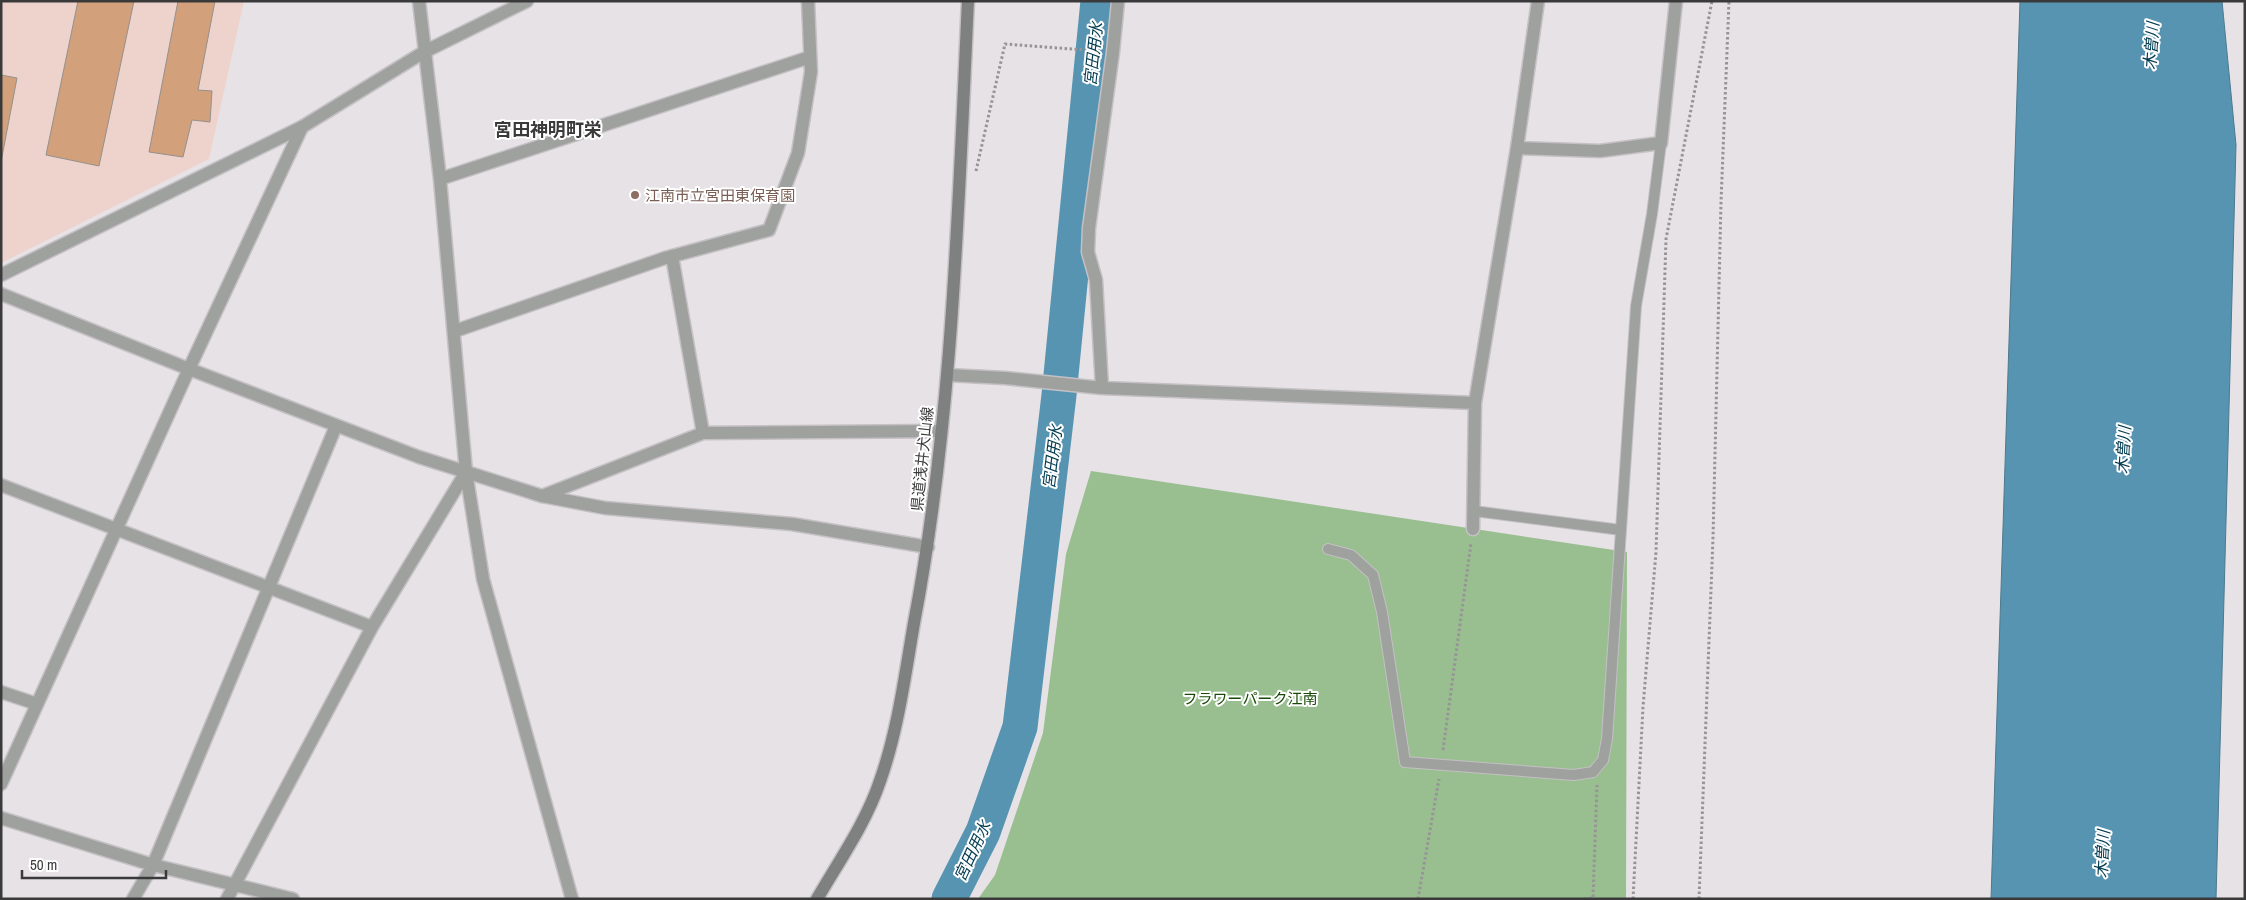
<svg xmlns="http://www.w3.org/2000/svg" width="2246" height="900" font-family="'Archivo Narrow','Noto Sans JP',sans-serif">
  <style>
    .education { fill: #edd3cc }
    .green { fill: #99be8f }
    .water { fill: #5694b2; stroke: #4e798e }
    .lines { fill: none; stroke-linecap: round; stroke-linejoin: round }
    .river { stroke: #5694b2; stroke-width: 35 }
    .building { fill: #d2a07b; stroke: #95908d }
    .service-casing { stroke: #c4c0c4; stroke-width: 12 }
    .minor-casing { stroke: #c4c0c4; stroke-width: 15 }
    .tertiary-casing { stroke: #c4c0c4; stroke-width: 15 }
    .secondary-casing { stroke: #c4c0c4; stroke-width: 15 }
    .path { stroke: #969496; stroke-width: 3; stroke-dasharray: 2.5 2.5; stroke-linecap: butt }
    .service { stroke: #9fa19f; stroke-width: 10 }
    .minor { stroke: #9fa19f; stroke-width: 12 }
    .tertiary { stroke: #9fa19f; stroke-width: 12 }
    .secondary { stroke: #7e817f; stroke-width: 12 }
    .education-dot { fill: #8d6e63; stroke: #fff; stroke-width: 2 }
    .labels { text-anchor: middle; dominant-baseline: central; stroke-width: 4; stroke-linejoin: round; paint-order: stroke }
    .education-label { font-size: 15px; fill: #785e54; stroke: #fff; text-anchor: start }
    .street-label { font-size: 15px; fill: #3b3a3b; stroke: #fff }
    .park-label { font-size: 15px; fill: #184905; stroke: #fff }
    .water-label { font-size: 16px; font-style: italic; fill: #013a50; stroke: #fff }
    .quarter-label { font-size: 18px; font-weight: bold; fill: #3b3a3b; stroke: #fff }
  </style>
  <rect width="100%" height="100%" fill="#e6e2e6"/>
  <path class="education" d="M1 1H244L209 159 1 263Z"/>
  <path class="green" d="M1091 471 1627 552 1626 899H978L995 875 1043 733 1066 554Z"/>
  <path class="water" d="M2020 1H2222L2236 145 2216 899H1991Z"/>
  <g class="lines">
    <path class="river" d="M949 899 983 832 1020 727 1059 395 1098 1"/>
  </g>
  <path class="building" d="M78 1H134L99 166 46 155Z
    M178 1H215L198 90 212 91 210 122 192 120 183 157 149 152Z
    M1 75 17 78 1 162Z"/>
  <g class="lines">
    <defs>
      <path id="service" d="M1474 511 1621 530
        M1328 549 1351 555 1373 575 1382 612 1405 762 1574 775 1593 772 1603 760 1607 739 1636 306 1652 214 1661 143"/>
      <path id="minor" d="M419 1 440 179 466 472 483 579 572 899
        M1517 148 1600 151 1661 143 1676 1
        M440 179 810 57
        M672 256 703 433
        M455 331 665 258 769 230 798 153 811 72 808 1
        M948 375 1005 378 1102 388 1475 403
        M1102 388 1096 280 1088 252 1089 228 1113 52 1118 1
        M1 485 372 627
        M542 496 703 433 941 431
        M1473 529 1475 403 1517 148 1538 1
        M1 692 37 704
        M1 784 189 369 302 127
        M1 818 153 865 293 899
        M133 899 153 865 336 426
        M227 899 372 627 466 472"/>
      <path id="tertiary" d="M1 275 302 127 424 52 527 1
        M1 294 189 369 419 457 542 496 605 508 792 524 928 547"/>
      <path id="secondary" d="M817 899C839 861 866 823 880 781 898 730 905 675 914 623 953 418 958 209 968 1"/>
    </defs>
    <use href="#service" class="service-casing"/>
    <use href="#minor" class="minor-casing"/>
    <use href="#tertiary" class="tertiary-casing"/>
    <use href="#secondary" class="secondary-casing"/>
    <path class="path" d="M976 171 1005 44 1098 51
      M1443 750 1471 543
      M1418 899 1439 779
      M1584 899 1593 898 1597 785
      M1633 899 1643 707 1656 552 1666 239 1712 1
      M1699 899 1713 538 1721 202 1729 1"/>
    <use href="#service" class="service"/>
    <use href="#minor" class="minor"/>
    <use href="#tertiary" class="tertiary"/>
    <use href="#secondary" class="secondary"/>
  </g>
  <circle class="education-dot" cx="635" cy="195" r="5"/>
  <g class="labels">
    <g class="education-label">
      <text x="645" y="195">江南市立宮田東保育園</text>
    </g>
    <g class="street-label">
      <text transform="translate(922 459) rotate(-84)">県道浅井犬山線</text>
    </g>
    <g class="park-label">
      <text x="1250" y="698">フラワーパーク江南</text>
    </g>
    <g class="water-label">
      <text transform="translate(2151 46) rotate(-86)">木曽川</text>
      <text transform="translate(1093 54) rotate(-84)">宮田用水</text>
      <text transform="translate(2123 450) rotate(-87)">木曽川</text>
      <text transform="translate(1052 457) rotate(-83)">宮田用水</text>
      <text transform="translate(972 851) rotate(-65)">宮田用水</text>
      <text transform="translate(2102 854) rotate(-87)">木曽川</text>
    </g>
    <g class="quarter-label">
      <text x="548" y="129">宮田神明町栄</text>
    </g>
  </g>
  <rect width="2246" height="900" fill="none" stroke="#3b3a3b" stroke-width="5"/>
  <path d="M22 870v8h144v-8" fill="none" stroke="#3b3a3b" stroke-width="2.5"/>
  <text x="30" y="870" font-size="15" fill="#3b3a3b" stroke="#ffffff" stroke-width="4" paint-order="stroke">50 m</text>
</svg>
